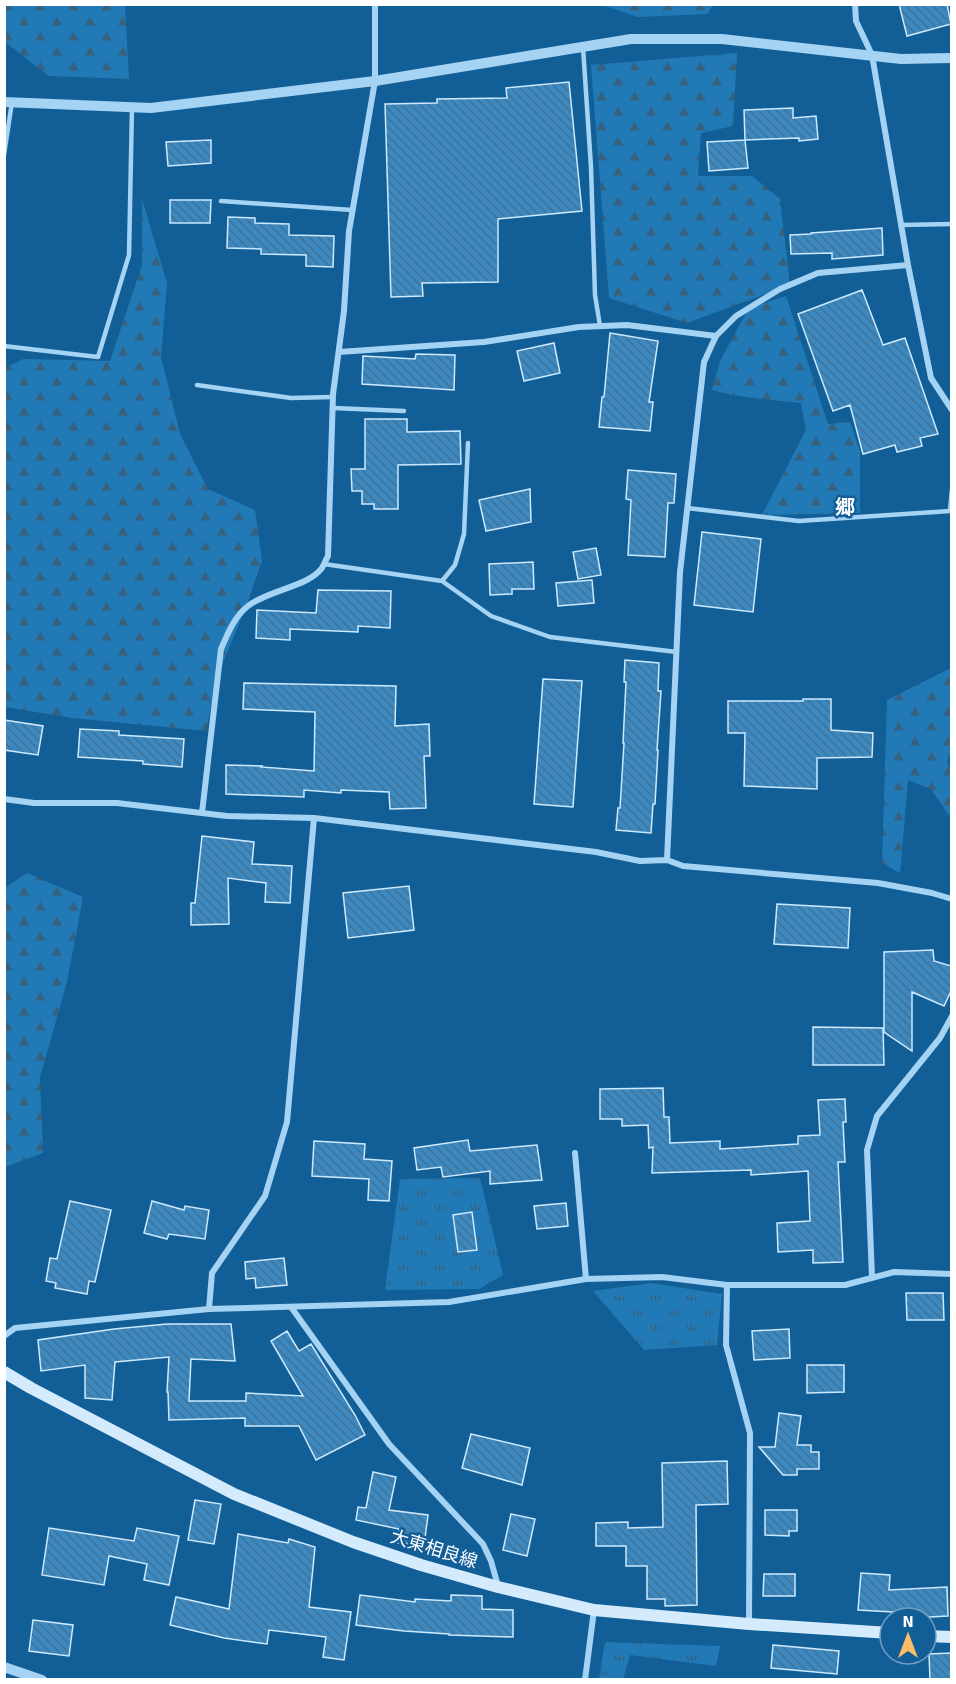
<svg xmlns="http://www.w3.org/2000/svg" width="956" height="1684" font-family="Signika,'Noto Sans JP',sans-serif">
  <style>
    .grass { fill: url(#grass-tufts) }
    .forest { fill: url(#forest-firs) }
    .building { fill: url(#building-back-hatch); stroke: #cce9fd; stroke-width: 1.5 }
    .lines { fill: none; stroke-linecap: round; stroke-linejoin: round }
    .service { stroke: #a4d3f3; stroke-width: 4.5 }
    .minor { stroke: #a4d3f3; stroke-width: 6 }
    .tertiary { stroke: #a4d3f3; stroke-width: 10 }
    .secondary { stroke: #d3ebfd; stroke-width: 12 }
    .labels { text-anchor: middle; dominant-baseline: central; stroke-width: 5; stroke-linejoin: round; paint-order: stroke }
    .street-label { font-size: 18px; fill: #fff; stroke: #125f98 }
    .neighbourhood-label { font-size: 20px; font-weight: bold; fill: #fff; stroke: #125f98 }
  </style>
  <defs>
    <pattern id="grass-tufts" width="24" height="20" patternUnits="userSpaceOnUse" patternTransform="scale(1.5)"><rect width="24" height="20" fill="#2179b5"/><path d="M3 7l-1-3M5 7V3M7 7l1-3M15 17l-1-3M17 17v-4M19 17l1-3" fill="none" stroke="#366280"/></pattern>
    <pattern id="forest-firs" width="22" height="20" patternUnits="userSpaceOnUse" patternTransform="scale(1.5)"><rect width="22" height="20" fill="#2179b5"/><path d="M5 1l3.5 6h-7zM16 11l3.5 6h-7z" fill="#366280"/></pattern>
    <pattern id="building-back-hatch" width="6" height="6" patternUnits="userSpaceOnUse" patternTransform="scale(1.5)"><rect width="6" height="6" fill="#3b89c0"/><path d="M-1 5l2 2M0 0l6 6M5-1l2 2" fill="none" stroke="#427192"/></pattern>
  </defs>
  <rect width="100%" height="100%" fill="#125f98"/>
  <path class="grass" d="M480 1178 503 1275 479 1289 385 1290 400 1179Z
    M651 1283 722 1294 717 1345 644 1350 593 1291Z
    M605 1642 720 1646 716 1666 630 1655 623 1679H599Z"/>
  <path class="forest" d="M4 5H125L129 79 49 76 5 42Z
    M602 5H713L707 14 638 17Z
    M737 53 733 126 701 133 698 176H752L780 199 790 285 687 323 609 298 591 65Z
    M142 199 167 283 161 357 180 434 208 489 255 510 262 561 246 607 217 677 206 731 72 718 5 707V368L23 359 110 361 142 265Z
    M786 296 828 424 850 422 860 452V513L762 515 806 430 801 403C771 400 741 398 712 390L720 361 749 308Z
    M951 668V749L947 762 951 771V815L948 814 931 789 908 780 900 873 882 863 887 700Z
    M27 873 83 897 67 982 40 1077 43 1153 5 1167V888Z"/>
  <path class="building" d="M899 4H947L951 24 907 36Z
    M569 82 582 211 498 219V282L422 283 423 296 391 297 385 104 437 103V99L507 98 506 88Z
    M793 108V118L816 116 818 139 799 141V138L745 140 744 110Z
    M211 140V163L168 166 166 142Z
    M745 140 748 168 709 171 707 142Z
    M170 200H211L210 223H170Z
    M228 217 255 218V223L289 224V235L334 236 333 267 306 266V255L261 254V249L227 248Z
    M882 228 883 255 832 259V253L791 254 790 235 811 234V233Z
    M862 290 883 345 905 338 938 434 920 438 922 446 897 452 895 445 863 454 850 405 833 411 798 314Z
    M610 333 658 341 649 402H653L650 431 599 427 602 397H604Z
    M554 343 560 373 524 381 517 351Z
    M416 354 455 355 454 390 362 384 363 356 415 359Z
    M365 419H407V432L460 431 461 464 398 465V509H374V504H362V491H352L351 469H365Z
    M628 470 676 474 674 503H668L665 557 628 555 631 500 626 499Z
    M530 489 531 522 486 531 479 500Z
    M702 532 761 539 753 612 694 605Z
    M596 548 601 575 578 579 573 552Z
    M533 562 534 589H512V594L490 595 489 564Z
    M592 580 594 603 558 606 556 583Z
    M318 590 391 591 390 628 358 626V632L290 629V640L256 638 257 610 316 613Z
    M625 660 659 663 658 691H661L657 750H658L655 804H653L651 833 616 830 618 808H620L624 743H623L626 682H624Z
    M543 679 582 681 573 807 534 804Z
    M244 683 396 686 395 726 429 724 430 756H424L426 808 390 809 389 792 341 790V793L304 790V797L226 794V765L262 766 261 767 314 771 315 712 243 709Z
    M803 699H831V730L873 733 872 757 817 758V789L744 786 745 733H728V701H803Z
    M4 720 43 726 38 755 4 750Z
    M80 729 119 731V735L184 739 182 767 143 764V761L78 757Z
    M202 836 254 842 252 864 292 866 290 903 265 902 266 883 228 878 229 924 191 925V903H195Z
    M409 886 414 930 348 938 343 893Z
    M777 904 850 908 848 948 774 944Z
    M933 950 934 961 951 966V991L944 1006 912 992V1051L884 1032V952Z
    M813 1027 883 1028 884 1065H813Z
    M663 1088 664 1117H669L670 1143 720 1141V1149L798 1144V1136L820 1135 818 1100 845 1099 846 1122H843L845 1162H838L843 1262 813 1263V1250L778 1252 777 1223 810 1221 808 1171 751 1175V1170L652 1173 653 1147 649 1148 648 1125 622 1126V1119H600V1089Z
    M468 1140 470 1151 537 1145 542 1180 490 1184V1171L443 1177 441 1167 417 1170 414 1148Z
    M314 1141 365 1144 364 1159 392 1161 389 1201 368 1200 369 1179 312 1176Z
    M70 1201 111 1210 95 1282 89 1281 87 1294 55 1288 56 1283 46 1281 50 1258 57 1259Z
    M152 1201 184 1210 185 1206 209 1210 205 1239 169 1234 167 1239 144 1233Z
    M566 1203 568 1226 537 1229 534 1206Z
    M472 1212 477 1250 458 1252 453 1215Z
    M284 1258 287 1285 256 1288 255 1278 246 1279 245 1262Z
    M906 1293H943L944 1320H907Z
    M167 1324H231L235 1361 191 1359 189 1401H246V1393L303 1396 271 1341 287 1331 299 1351 311 1344 355 1415 365 1435 316 1460 299 1426H245V1418L169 1420 168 1392H167L169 1357 115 1362 112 1400 85 1398V1365L41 1371 38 1340 114 1329Z
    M789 1329 790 1358 754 1360 752 1331Z
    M807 1365H844V1392L807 1393Z
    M779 1413 801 1416 797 1445H811V1452H819V1469H797V1475H783L759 1447H775Z
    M471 1434 530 1448 522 1485 462 1468Z
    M727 1461 728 1504 696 1505 697 1605 665 1606V1599H647V1566H626V1546H596V1523L628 1522V1528L663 1527 662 1463Z
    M373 1472 396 1477 389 1510 428 1515 424 1546 398 1543 399 1529 356 1520 358 1507 366 1508Z
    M195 1500 221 1504 214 1544 188 1540Z
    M765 1510H797V1531H789V1536L765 1535Z
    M511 1514 535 1519 527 1556 503 1550Z
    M49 1528 134 1541 137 1528 179 1536 169 1585 144 1580 147 1564 109 1556 104 1585 42 1575Z
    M238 1534 288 1543 289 1539 315 1547 309 1607 351 1612 344 1660 323 1657 326 1637 269 1630 267 1644 224 1638 170 1625 176 1597 229 1609Z
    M861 1573 890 1575 889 1590 947 1587 948 1616 911 1618V1613L858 1610Z
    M764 1574H795V1596H763Z
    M360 1595 415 1602V1599L451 1601V1595L482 1596V1609L513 1610V1637L449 1635V1634L404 1631 356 1625Z
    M33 1620 73 1625 69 1656 29 1651Z
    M773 1645 839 1651 837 1674 771 1668Z
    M951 1653V1680H930L929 1654Z"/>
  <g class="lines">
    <path class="service" d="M583 47 591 167 595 295 600 326
      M4 155 12 102
      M221 201 352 210
      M901 225 952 224
      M4 346 98 357 129 255 132 107
      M197 385 291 398 333 397
      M333 408 404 411
      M687 508 799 521 950 511 952 489
      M324 564 442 581 491 616 550 637 677 652
      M442 581 455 565 464 534 468 443"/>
    <path class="minor" d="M855 4 856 21 872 55 908 265 931 378 952 410
      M339 352 484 342 579 327 627 325 716 336
      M4 799 34 803H117L227 816 314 818 596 852 640 861 667 860 683 866 878 883 932 893 952 899
      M202 813 221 649C228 633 234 617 248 606 268 590 308 587 322 568 324 565 326 559 328 556L333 394 344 311 349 231 375 81V4
      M667 860 680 572 704 362 716 336 736 316 780 289 818 273 908 265
      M575 1153 586 1279
      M872 1278 867 1150 877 1116 940 1038 952 1016
      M727 1285 726 1345 750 1433 749 1624
      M291 1307 389 1444 483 1544 491 1561 498 1586
      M209 1309 212 1273 265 1196 287 1122 314 818
      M4 1336 15 1328 209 1309 449 1302 586 1279 662 1277 727 1285H845L894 1272 952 1274
      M585 1680 594 1610"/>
    <path class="tertiary" d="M4 102 151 108 375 81 631 39H722L901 59 952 58
      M4 1667 42 1680"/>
    <path class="secondary" d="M4 1372 31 1388 234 1494 353 1542 421 1565 498 1587 594 1610 749 1624 890 1633
      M926 1636 952 1637"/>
  </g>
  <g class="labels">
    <g class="street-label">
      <text transform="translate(434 1549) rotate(17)">大東相良線</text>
    </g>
    <g class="neighbourhood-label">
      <text x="845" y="507">郷</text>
    </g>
  </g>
  <rect width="956" height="1684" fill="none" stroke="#ffffff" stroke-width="12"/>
  <g transform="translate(908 1636)"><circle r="28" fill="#125f98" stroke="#719fc1" stroke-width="1.5"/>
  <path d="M0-4.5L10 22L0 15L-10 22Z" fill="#ffbd66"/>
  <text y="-9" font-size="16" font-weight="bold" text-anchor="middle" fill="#ffffff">N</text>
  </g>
</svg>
